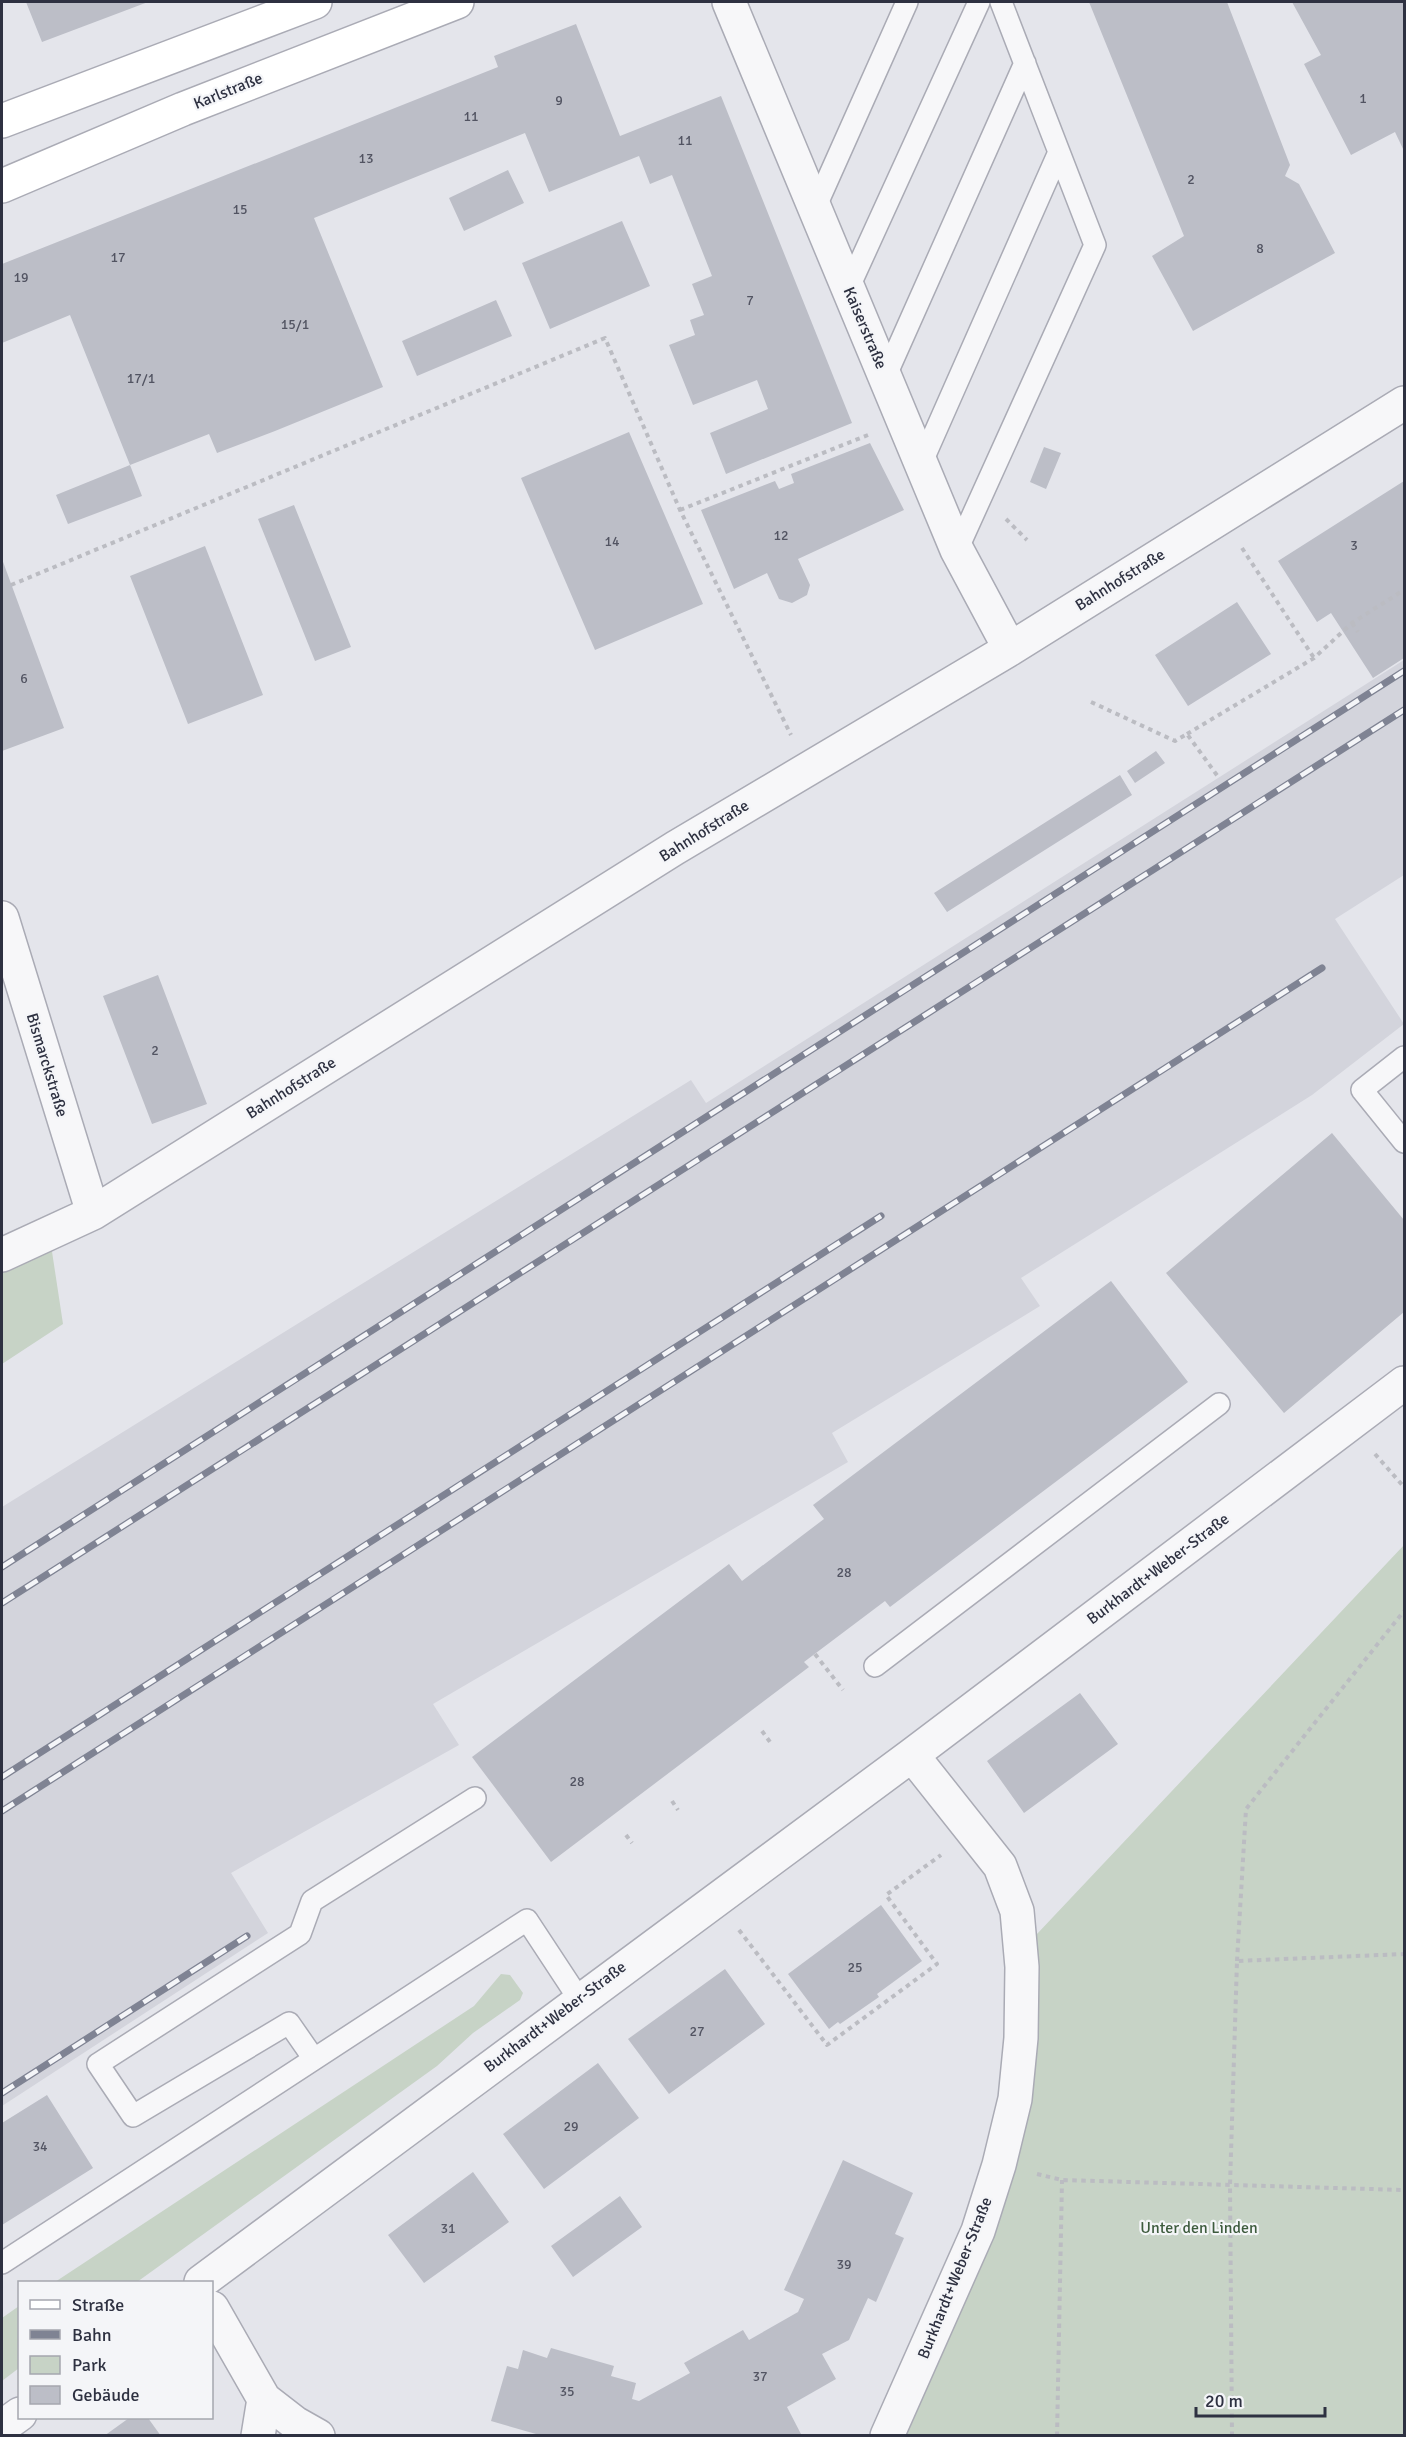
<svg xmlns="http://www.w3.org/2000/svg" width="1406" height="2437" font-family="Signika,sans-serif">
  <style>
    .built { fill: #d3d4dc }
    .green { fill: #c7d3c6 }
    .building { fill: #bcbec7 }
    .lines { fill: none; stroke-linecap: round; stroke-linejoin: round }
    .lane-casing { stroke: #aaabb5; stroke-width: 24 }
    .street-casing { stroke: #aaabb5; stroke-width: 36 }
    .secondary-casing { stroke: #aaabb5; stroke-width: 36 }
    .path { stroke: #bbbcc2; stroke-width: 4; stroke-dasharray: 4.5 4.5; stroke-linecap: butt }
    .lane { stroke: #f7f7f9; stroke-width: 21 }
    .street { stroke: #f7f7f9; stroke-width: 33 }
    .secondary { stroke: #fff; stroke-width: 33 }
    .rail-casing { stroke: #7f8393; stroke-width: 7 }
    .rail { stroke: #f4f5f8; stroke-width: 4.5; stroke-dasharray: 14; stroke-linecap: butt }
    .labels { text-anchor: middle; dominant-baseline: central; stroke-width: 4.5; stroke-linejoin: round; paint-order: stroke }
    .number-label { font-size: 14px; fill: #525462 }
    .street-label { font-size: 16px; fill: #2e3141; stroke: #f4f5f8 }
    .park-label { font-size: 16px; fill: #3d5b3d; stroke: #f4f5f8 }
  </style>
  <rect width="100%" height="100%" fill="#e4e5eb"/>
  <path class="built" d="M1404 660V875L1335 919 1404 1024 1312 1095 1021 1278 1040 1306 832 1433 848 1462 433 1704 459 1745 231 1873 268 1933 2 2106V1507L691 1080 706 1103Z"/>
  <path class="green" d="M51 1245 63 1324 2 1364V1267Z
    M1404 1545V2435L890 2436 981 2231 1025 1967 1037 1934Z
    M501 1974 510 1975 523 1993 520 2000 473 2033 437 2066 137 2282H55L474 2006Z
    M19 2306V2368L2 2381V2318Z"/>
  <path class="building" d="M26 2H148L42 42Z
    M1089 2H1227L1290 165 1285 176 1299 184 1335 253 1193 331 1152 256 1184 236Z
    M1292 2H1404V151L1395 132 1351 155 1304 64 1321 55Z
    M576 24 620 136 721 96 852 423 726 474 710 433 768 409 757 380 693 405 669 345 695 335 690 320 704 315 692 284 712 276 672 175 650 184 639 156 549 192 525 133 314 218 383 387 275 431 217 453 209 434 130 465 70 315 2 343V264L498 67 494 56Z
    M508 170 524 203 464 231 449 198Z
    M622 221 650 286 550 329 522 263Z
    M496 300 512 336 417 376 402 341Z
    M629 432 703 604 595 650 521 478Z
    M870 443 904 510 798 559 810 585 807 595 792 603 779 599 767 573 734 589 701 510 775 481 779 489 794 483 791 474Z
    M1044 447 1061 453 1046 489 1030 482Z
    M130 465 142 496 68 524 56 495Z
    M1404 481V658L1373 678 1331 613 1317 622 1278 561Z
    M294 505 351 647 315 661 258 519Z
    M205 546 263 695 188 724 130 576Z
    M2 559 64 728 2 751Z
    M1237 602 1271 654 1188 706 1155 655Z
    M1156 751 1165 763 1135 783 1127 771Z
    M1120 775 1132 795 947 912 934 893Z
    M158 975 207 1104 152 1124 103 996Z
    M1332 1133 1404 1220V1312L1284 1413 1166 1273Z
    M1111 1281 1188 1382 890 1607 885 1601 804 1662 809 1667 551 1862 472 1757 729 1564 742 1581 824 1519 813 1505Z
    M1080 1693 1118 1744 1024 1813 987 1761Z
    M881 1905 922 1961 877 1994 879 1997 840 2024 838 2022 829 2029 788 1974Z
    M725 1969 765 2024 669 2094 628 2039Z
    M598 2063 639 2118 544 2189 503 2134Z
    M47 2095 93 2168 2 2225V2123Z
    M843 2160 913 2193 895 2234 904 2238 876 2302 868 2298 849 2340 822 2354 836 2379 787 2407 802 2436H543L491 2421 507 2366 518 2369 523 2350 547 2358 551 2348 614 2366 611 2376 636 2383 632 2399 639 2401 690 2373 684 2363 743 2330 749 2340 798 2312 804 2299 784 2290Z
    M473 2172 509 2222 424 2283 388 2235Z
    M620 2196 642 2227 573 2277 551 2246Z
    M129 2418H148L161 2436H104Z"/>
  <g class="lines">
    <defs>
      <path id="lane" d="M815 208 907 2
        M848 289 979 2
        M886 375 1025 63
        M921 464 1059 152
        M957 550 1095 245 1001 2
        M1404 1057 1362 1090 1404 1142
        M875 1666 1219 1404
        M314 2059 289 2023 133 2116 98 2064 300 1934 312 1901 475 1798
        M2 2263 527 1920 579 1999"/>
      <path id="street" d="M729 2 957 550 1010 649
        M2 918 93 1213
        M2 1255 93 1213 675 848 1010 649 1404 403
        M201 2282 912 1755 1404 1383
        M212 2308 264 2399 258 2436
        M264 2399 295 2423 318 2436
        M2 2427 20 2414
        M887 2436 978 2231 999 2165 1015 2099 1021 2038 1022 1967 1017 1911 1000 1866 912 1755"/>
      <path id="secondary" d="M2 121 315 2
        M2 186 183 109 457 2"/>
    </defs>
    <use href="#lane" class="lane-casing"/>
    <use href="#street" class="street-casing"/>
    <use href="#secondary" class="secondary-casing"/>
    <path class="path" d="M680 510 868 435
      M1006 519 1027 540
      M1242 548 1314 658
      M11 585 605 338 680 510 791 735
      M1352 623 1358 632
      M1091 702 1175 741 1187 734 1219 778
      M1187 734 1314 658 1352 623 1404 590
      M1375 1454 1404 1487
      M815 1654 843 1690
      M762 1731 770 1742
      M672 1801 678 1810
      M626 1835 632 1843
      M739 1930 827 2045 937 1964 886 1895 941 1855
      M1237 1961 1246 1809 1404 1611
      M1037 2174 1062 2180 1404 2190
      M1057 2436 1062 2180
      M1232 2436 1230 2185 1237 1961 1404 1954"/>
    <use href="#lane" class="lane"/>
    <use href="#street" class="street"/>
    <use href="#secondary" class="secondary"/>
    <defs>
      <path id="rail" d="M2 1567 1404 671
        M2 1603 1404 710
        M2 1777 881 1216
        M2 1811 1322 968
        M2 2093 247 1936"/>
    </defs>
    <use href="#rail" class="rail-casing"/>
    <use href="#rail" class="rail"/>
  </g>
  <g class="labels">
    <g class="number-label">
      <text x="1363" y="98">1</text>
      <text x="559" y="100">9</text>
      <text x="471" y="116">11</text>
      <text x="685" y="140">11</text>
      <text x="366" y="158">13</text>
      <text x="1191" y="179">2</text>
      <text x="240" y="209">15</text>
      <text x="1260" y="248">8</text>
      <text x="118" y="257">17</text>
      <text x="21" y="277">19</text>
      <text x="750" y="300">7</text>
      <text x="295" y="324">15/1</text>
      <text x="141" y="378">17/1</text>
      <text x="781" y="535">12</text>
      <text x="612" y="541">14</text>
      <text x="1354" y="545">3</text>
      <text x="24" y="678">6</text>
      <text x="155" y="1050">2</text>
      <text x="844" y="1572">28</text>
      <text x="577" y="1781">28</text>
      <text x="855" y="1967">25</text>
      <text x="697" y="2031">27</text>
      <text x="571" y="2126">29</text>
      <text x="40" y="2146">34</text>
      <text x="448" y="2228">31</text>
      <text x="844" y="2264">39</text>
      <text x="760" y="2376">37</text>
      <text x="567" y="2391">35</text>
    </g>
    <g class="street-label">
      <text transform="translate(228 91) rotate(-22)">Karlstraße</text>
      <text transform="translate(865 328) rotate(67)">Kaiserstraße</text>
      <text transform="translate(1120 580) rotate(-32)">Bahnhofstraße</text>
      <text transform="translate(704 831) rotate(-32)">Bahnhofstraße</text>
      <text transform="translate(47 1065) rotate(73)">Bismarckstraße</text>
      <text transform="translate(291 1088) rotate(-32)">Bahnhofstraße</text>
      <text transform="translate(1158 1569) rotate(-37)">Burkhardt+Weber-Straße</text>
      <text transform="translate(555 2017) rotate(-37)">Burkhardt+Weber-Straße</text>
      <text transform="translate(955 2278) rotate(-68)">Burkhardt+Weber-Straße</text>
    </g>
    <g class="park-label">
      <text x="1199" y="2228">Unter den Linden</text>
    </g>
  </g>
  <rect width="1406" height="2437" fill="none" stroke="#2e3141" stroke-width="6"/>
  <rect x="18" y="2281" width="195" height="138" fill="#f4f5f8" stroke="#a5a7af" stroke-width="1.5"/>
  <rect x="30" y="2300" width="30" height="9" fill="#ffffff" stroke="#a5a7af" stroke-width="1.5"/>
  <text x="72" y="2311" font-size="18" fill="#2e3141">Straße</text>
  <rect x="30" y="2330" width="30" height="9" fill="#7f8393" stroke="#a5a7af" stroke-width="1.5"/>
  <text x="72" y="2341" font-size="18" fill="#2e3141">Bahn</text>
  <rect x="30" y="2356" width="30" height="18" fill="#c7d3c6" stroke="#a5a7af" stroke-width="1.5"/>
  <text x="72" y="2371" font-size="18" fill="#2e3141">Park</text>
  <rect x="30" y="2386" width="30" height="18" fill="#bcbec7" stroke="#a5a7af" stroke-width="1.5"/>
  <text x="72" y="2401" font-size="18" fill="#2e3141">Gebäude</text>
  <path d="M1196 2407v9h129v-9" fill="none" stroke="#2e3141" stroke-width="3"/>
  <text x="1205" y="2407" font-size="18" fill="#2e3141" stroke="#f4f5f8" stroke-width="4.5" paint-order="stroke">20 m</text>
</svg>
